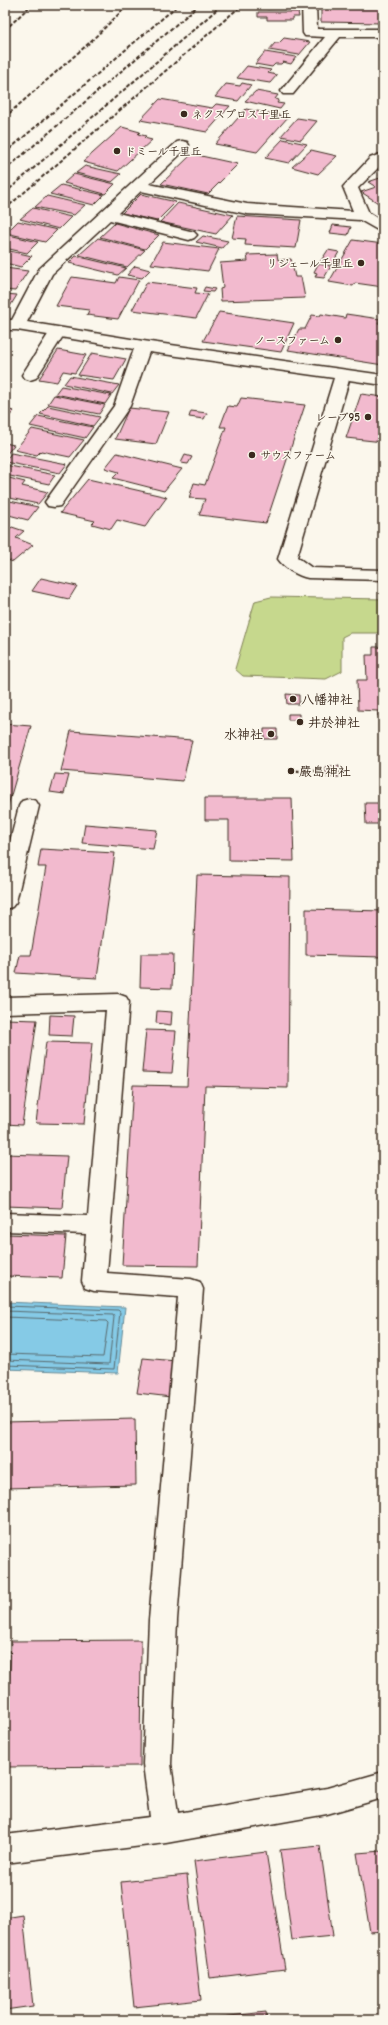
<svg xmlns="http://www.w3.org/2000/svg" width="388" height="2025" font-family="'Comic Neue','Klee One',sans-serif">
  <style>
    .green { fill: #c6d88d; stroke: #808156 }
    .water { fill: #85cae6; stroke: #678a96 }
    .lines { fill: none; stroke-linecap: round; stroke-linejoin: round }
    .shore { stroke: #596a6e; stroke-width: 1 }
    .building { fill: #f2bace; stroke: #3b2a1e }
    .service-casing { stroke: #3b2a1e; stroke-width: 3 }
    .minor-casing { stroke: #3b2a1e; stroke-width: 3 }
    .path { stroke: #3b2a1e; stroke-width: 2.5; stroke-dasharray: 3.5 2.5; stroke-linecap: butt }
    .service { fill: #fbf7ec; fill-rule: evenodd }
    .minor { fill: #fbf7ec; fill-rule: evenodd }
    .rail { stroke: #3b2a1e; stroke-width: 2; stroke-dasharray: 4 2; stroke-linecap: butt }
    .poi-dot { fill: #3b2a1e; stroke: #fbf7ec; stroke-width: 1.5 }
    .labels { text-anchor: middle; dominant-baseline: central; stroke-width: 3; stroke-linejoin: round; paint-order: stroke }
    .far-poi-label { font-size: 11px; font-weight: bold; fill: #3b2a1e; stroke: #fbf7ec; text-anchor: start }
    .poi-label { font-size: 13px; font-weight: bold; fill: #3b2a1e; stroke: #fbf7ec; text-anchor: start }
  </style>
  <rect width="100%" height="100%" fill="#fbf7ec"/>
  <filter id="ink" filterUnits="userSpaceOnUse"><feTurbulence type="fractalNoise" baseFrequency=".025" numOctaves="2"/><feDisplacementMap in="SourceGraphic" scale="8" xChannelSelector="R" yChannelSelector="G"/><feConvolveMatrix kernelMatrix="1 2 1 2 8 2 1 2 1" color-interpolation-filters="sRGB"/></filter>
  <g filter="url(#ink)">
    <path class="green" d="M271 597 383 599V633H350L342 637V671L326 679 243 676 235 669 255 601Z"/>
    <path class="water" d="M5 1302 125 1307 118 1373 5 1369Z"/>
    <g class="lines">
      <path class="shore" d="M5 1306 118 1310 120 1312 114 1369 5 1365
        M5 1311 113 1315 114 1317 109 1364 5 1360
        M5 1317 106 1321 108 1323 103 1357 5 1354"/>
    </g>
    <path class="building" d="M267 5H300V7L267 9Z
      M321 5H383V23L321 22Z
      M258 12H298L299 17H292V20H267V17H258Z
      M284 38 310 42 299 55 269 50 275 43H279Z
      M265 52 296 57 291 64 283 62 281 64H275L272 67 255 64Z
      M247 66 271 70 268 73 277 75 270 83 237 78Z
      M242 83 251 85 238 101 215 97 226 84 240 86Z
      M256 91 278 95 275 99 279 100 277 103 284 104 280 109 245 101Z
      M160 99 212 108 216 104 230 106 207 132 140 120Z
      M246 109 288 117 257 152 215 144Z
      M297 118 317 121 301 140 281 136Z
      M122 127 140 132 138 134 146 136 144 138 152 140 118 171 83 162Z
      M283 139 307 144 289 163 265 158Z
      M311 150 337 156 318 174 292 167Z
      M192 154 238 164 208 194 161 184Z
      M85 166 121 174 112 182 76 173Z
      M74 174 115 184 105 194 64 183Z
      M383 174V206L361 192 376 187 368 182 383 177 379 175Z
      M61 185 104 195 94 205 50 194Z
      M141 194 176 202 157 221 122 213Z
      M47 196 85 205 74 215 35 207Z
      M178 203 233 215 216 234 160 222Z
      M33 208 71 217 59 229 20 219Z
      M237 216 301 220 296 248 245 245 246 239 232 238Z
      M18 221 57 230 45 242 6 233Z
      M115 223 159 235 145 249 100 237Z
      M333 225 351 227 348 235 330 233Z
      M5 234 38 242 27 253 5 248Z
      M203 236 228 241 222 248 196 242Z
      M98 238 145 250 127 267 79 255Z
      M353 240 383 244V287L355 283 353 286 329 282Z
      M163 242 219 249 208 271 151 264Z
      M5 250 32 256 21 267 5 263Z
      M328 250 339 252 332 264 320 262Z
      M277 254 278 260 291 259 295 277H301L305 298 221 301 220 289 223 288 220 263 248 261 247 255Z
      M76 256 126 268 118 275 69 263Z
      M318 264 331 266 324 278 315 277 317 273 314 272Z
      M135 266 150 270 142 278 127 275Z
      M5 268 28 271 15 291 5 290Z
      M72 277 116 283 119 277 139 280 118 319 87 315 89 310 56 306Z
      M147 282 197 288 195 293 208 294 196 318 132 310Z
      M205 287 215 289 213 292 203 291Z
      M5 294 17 295 9 308 5 307Z
      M219 312 294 323 281 352 203 341Z
      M321 314 345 318 346 314 380 319 378 323 383 324V365L288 350 299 329H305L312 315 320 316Z
      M58 350 86 355 75 373 63 371 57 382 39 379Z
      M92 353 126 359 114 380 78 375Z
      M70 376 119 385 112 394 64 384Z
      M61 386 111 395 105 404 55 394Z
      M361 394 383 397V442L346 438Z
      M54 395 105 405 99 414 48 404Z
      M241 398 305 405 266 523 199 515 205 499 189 498 194 483 205 485 226 427H220L228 406 237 407Z
      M48 406 100 417 93 426 40 414Z
      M129 408 169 412 156 444 115 439Z
      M5 409 14 411 5 421Z
      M191 411 207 413 204 419 189 417Z
      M38 416 93 427 85 438 30 426Z
      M32 429 84 440 70 457 41 451 37 455 15 450Z
      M5 443 14 445 5 456Z
      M11 453 67 464 60 473 5 462Z
      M117 453 182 469 164 491 113 478 119 472 105 468Z
      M185 455 192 457 188 464 181 463Z
      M5 465 55 475 49 484 5 475Z
      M5 477 25 482 22 486 48 492 38 504 5 497Z
      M88 479 167 497 145 527 117 520 111 529 92 524 95 521 60 513Z
      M5 500 38 507 28 520 5 514Z
      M12 527 24 531 16 538 33 545 13 562 5 559V533Z
      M41 578 77 586 69 599 32 591Z
      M373 647H383V716H378V711L358 710 357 680H367L366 655H373Z
      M286 694 299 695V704H287Z
      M288 714H299V720H288Z
      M5 724 31 726 5 816Z
      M264 729H277V739H264Z
      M71 731 192 740 183 781 61 771Z
      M326 766H339V777H326Z
      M55 774 69 775 64 794 50 792Z
      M205 798H292L294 861 229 860V820H205Z
      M365 803H383V824H366Z
      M85 824 157 830 153 849 82 843Z
      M41 849 115 853 97 978 16 973 20 955H31L46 867H38Z
      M197 875 290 877 288 1088 205 1086 198 1266 122 1265 133 1085 187 1086Z
      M306 909 383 911V957L306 955Z
      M141 954H173L172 988 140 987Z
      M157 1011 172 1012 171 1025 156 1023Z
      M50 1015 74 1016 72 1036 49 1035Z
      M5 1019 37 1020 22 1125 5 1124Z
      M146 1030 176 1031 172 1073 142 1072Z
      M46 1042 92 1043 84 1124 36 1123Z
      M5 1154 67 1156 62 1208 5 1206Z
      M5 1234 66 1236 62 1278 5 1276Z
      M143 1358 176 1361 171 1397 137 1393Z
      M135 1419 136 1485 5 1488V1422Z
      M141 1640 140 1766 5 1767 11 1641Z
      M320 1846 333 1936 292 1940 280 1850Z
      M383 1851V1931L370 1932 357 1853Z
      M266 1852 285 1969 210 1978 194 1861Z
      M187 1875 201 2000 134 2007 121 1882Z
      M23 1915 33 2006 5 2010V1918Z
      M383 1954V1980L379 1955Z
      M266 2012 267 2020H194Z"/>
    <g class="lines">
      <defs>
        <path id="service" d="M57 328 63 330 65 333 38 375 36 378 30 380 24 378 22 375 49 333 51 330Z"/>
        <path id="minor" d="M302 5H316L317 29H383V37H340L293 94H283L281 91 325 37 305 36 303 33Z
          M182 141 187 142 189 145 187 148 149 184 247 204 353 211 343 187 370 158 383 153V163L358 188 369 213 383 222V233L360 220 247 214 141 191 118 213 194 232 197 235 194 238 189 240 110 220 52 274 27 322 143 341 383 375V385L349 380 297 557 312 568 383 570V580L308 578C298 576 284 568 278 559L334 378 149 352 130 406 60 506 54 507 48 506 45 502 114 406 134 349 17 330H5V320H12L39 269 177 142Z
          M29 799 36 801 39 806 16 902 12 907 5 909V861L19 806 22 801Z
          M118 994 126 997 129 1002 107 1273 191 1279 200 1282 203 1289 177 1620 171 1764 178 1813 327 1788 383 1772V1798L327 1814 166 1843 5 1863V1835L150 1817 143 1764 149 1620 178 1297 94 1291 85 1288 82 1281 86 1234 5 1231V1213L88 1216 106 1010 5 1013V997Z"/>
      </defs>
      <use href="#service" class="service-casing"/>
      <use href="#minor" class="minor-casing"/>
      <path class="path" d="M296 771H317"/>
      <use href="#service" class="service"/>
      <use href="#minor" class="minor"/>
      <path class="rail" d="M5 30 31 5
        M5 117 88 44 128 5
        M5 153 178 5
        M5 170 199 5
        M5 193 222 5
        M5 209 242 5"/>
    </g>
  </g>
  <g class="poi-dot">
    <circle cx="184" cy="114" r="4"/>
    <circle cx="117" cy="151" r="4"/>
    <circle cx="361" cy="263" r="4"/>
    <circle cx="338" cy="340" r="4"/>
    <circle cx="368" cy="417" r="4"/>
    <circle cx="252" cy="455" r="4"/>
    <circle cx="293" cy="699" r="4"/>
    <circle cx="300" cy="722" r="4"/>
    <circle cx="271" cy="734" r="4"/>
    <circle cx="291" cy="771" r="4"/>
  </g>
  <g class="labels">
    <g class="far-poi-label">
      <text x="192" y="114">ネクスプロス千里丘</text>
      <text x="125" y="151">ドミール千里丘</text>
      <text x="353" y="263" text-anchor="end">リジェール千里丘</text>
      <text x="330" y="340" text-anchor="end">ノースファーム</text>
      <text x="360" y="417" text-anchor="end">レーブ95</text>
      <text x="260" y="455">サウスファーム</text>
    </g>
    <g class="poi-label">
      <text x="301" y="699">八幡神社</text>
      <text x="308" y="722">井於神社</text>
      <text x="263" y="734" text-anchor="end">水神社</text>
      <text x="299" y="771">嚴島神社</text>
    </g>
  </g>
  <rect width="388" height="2025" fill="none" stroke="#fbf7ec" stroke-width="20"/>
  <rect x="10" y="10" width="368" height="2005" fill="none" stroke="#3b2a1e" stroke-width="1.5" filter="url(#ink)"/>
</svg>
